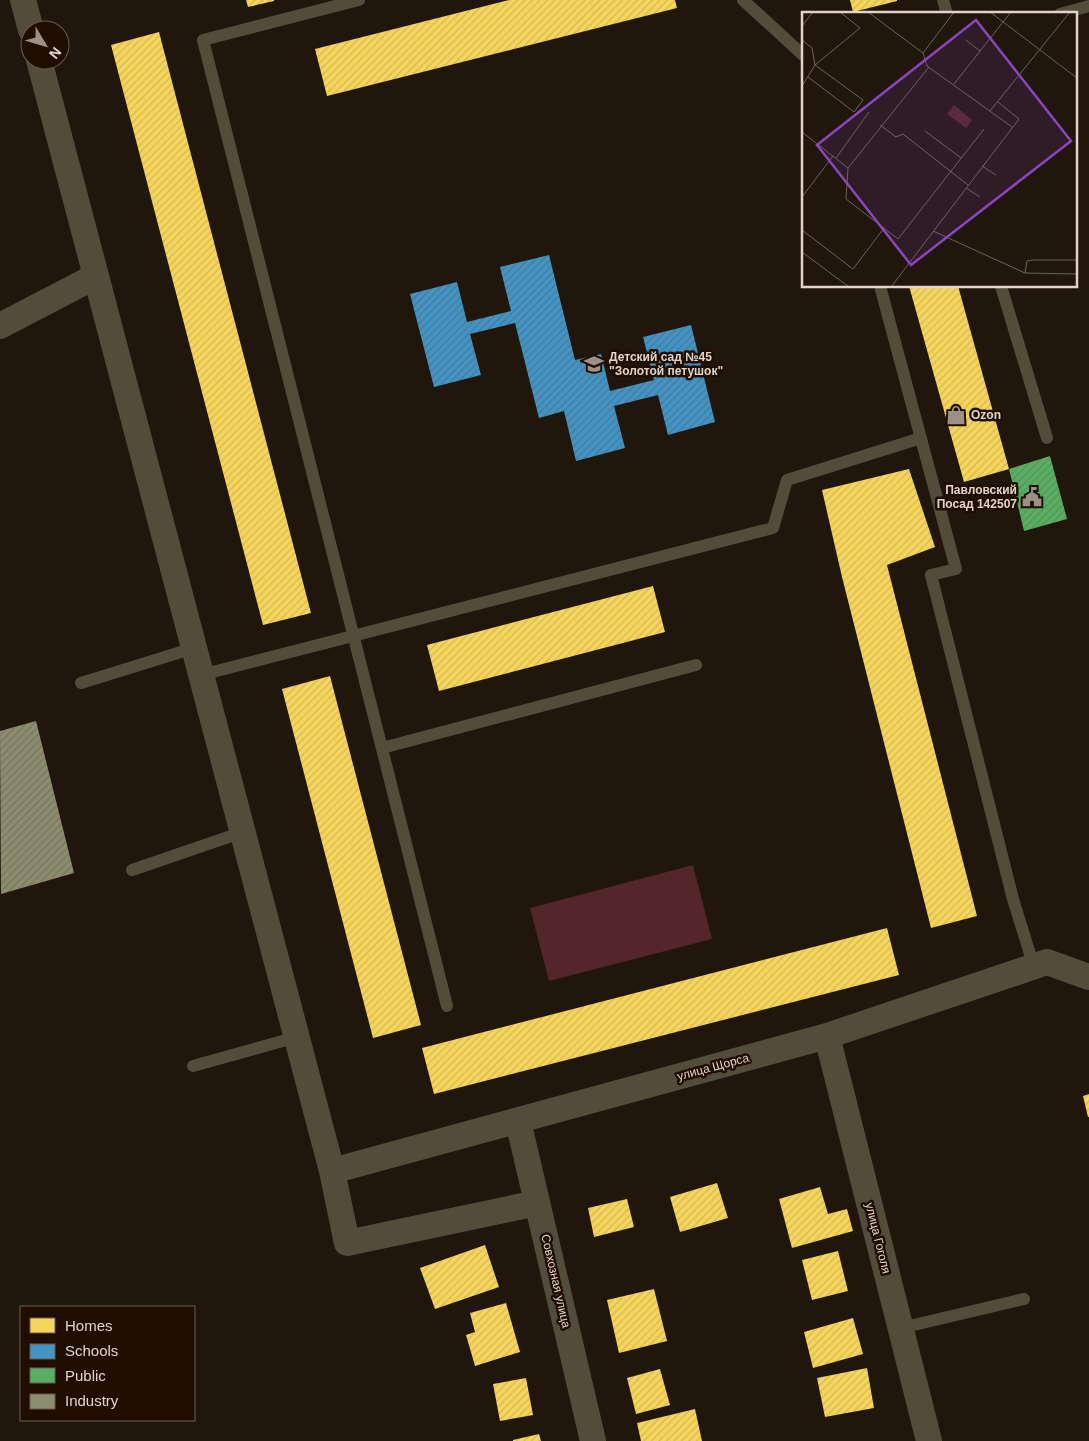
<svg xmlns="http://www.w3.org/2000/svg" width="1089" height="1441" font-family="Arial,sans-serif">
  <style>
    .park { fill: #532629 }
    .homes { fill: url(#homes-hatch) }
    .schools { fill: url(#schools-hatch) }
    .public { fill: url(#public-hatch) }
    .industry { fill: url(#industry-hatch) }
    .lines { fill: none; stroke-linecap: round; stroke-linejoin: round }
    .lane { stroke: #534c3b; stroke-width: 12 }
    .street { stroke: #534c3b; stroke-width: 26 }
    .labels { text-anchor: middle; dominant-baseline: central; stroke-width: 5; stroke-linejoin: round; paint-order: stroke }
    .poi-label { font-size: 12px; font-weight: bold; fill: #e1d3c8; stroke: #1f0d00; text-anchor: start }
    .street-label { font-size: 12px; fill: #e1d3c8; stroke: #1f0d00 }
    .inset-road { fill: none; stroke: #6d6257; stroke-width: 1 }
    .view { fill: #8a45c0; fill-opacity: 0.15; stroke: #8a45c0; stroke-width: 2.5 }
    .inset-edge { fill: none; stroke: #e1d3c8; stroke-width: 2.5 }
  </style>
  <defs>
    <pattern id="homes-hatch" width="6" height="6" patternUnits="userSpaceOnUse" patternTransform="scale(1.25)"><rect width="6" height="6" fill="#f6d55c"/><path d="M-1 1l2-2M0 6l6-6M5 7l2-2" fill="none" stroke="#d2b756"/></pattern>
    <pattern id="schools-hatch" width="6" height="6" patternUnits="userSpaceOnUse" patternTransform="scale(1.25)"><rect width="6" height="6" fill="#4393c3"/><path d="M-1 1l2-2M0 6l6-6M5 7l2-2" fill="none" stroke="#437a9a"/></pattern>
    <pattern id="public-hatch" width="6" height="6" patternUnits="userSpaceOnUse" patternTransform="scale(1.25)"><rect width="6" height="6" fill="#5aae61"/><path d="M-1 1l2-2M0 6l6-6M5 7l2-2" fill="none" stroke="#549258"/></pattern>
    <pattern id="industry-hatch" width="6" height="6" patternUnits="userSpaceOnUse" patternTransform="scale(1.25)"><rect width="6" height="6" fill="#8c8c6e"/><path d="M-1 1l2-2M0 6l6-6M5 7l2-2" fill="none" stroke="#76755f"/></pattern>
  </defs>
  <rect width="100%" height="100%" fill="#20160c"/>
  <path class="park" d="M693 865 712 939 549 981 530 908Z"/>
  <path class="homes" d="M246 0H274V1L248 7Z
    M509 0H675L677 8 327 96 315 49Z
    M850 0H897V1L853 12Z
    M159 32 311 613 263 625 111 45Z
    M909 286H958L1009 469 964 482Z
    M909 469 935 547 887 565 977 916 931 928 842 577 822 490Z
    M653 586 665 632 439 691 427 645Z
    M330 676 421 1025 373 1038 282 689Z
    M887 928 899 975 434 1094 422 1048Z
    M1089 1094V1117H1088L1083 1096Z
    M717 1183 728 1218 680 1232 670 1197Z
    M820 1187 828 1214 847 1209 853 1231 792 1248 779 1199Z
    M627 1199 634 1227 594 1237 588 1208Z
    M485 1245 499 1287 435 1309 420 1268Z
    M838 1251 848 1291 812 1300 802 1260Z
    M654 1289 667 1341 619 1353 607 1300Z
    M506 1303 520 1352 475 1366 466 1335 475 1332 470 1313Z
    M853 1318 863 1354 813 1368 804 1332Z
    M867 1368 874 1408 825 1417 817 1378Z
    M660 1369 670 1405 636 1414 627 1378Z
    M526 1378 533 1415 500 1421 493 1384Z
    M695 1409 702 1441H641L637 1423Z
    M539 1434 541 1441H513V1440Z"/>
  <path class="schools" d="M549 255 575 360 601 354 610 391 654 380 643 337 691 325 715 422 668 435 658 395 614 406 625 448 576 461 564 411 539 418 515 323 470 334 481 375 434 387 410 294 457 282 467 322 511 311 500 267Z"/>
  <path class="public" d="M1050 456 1067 519 1024 531 1009 469Z"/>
  <path class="industry" d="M36 721 74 873 1 894 0 731Z"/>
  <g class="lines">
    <path class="lane" d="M359 0 203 40 447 1006
      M743 0 803 55
      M943 0 947 14
      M1060 14 1089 6
      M880 286 956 569 931 575 1013 899 1034 967
      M1001 286 1047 438
      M201 675 773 528 787 480 921 438
      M81 683 194 648
      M382 748 696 665
      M132 870 243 832
      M193 1066 297 1037
      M901 1328 1024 1299"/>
    <path class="street" d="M23 0 31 30
      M39 60 332 1171 347 1243 537 1203
      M0 326 96 276
      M827 1036 929 1441
      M518 1121 593 1441
      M332 1171 827 1036 1047 962 1089 977"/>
  </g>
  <defs>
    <symbol id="school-bare" viewBox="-9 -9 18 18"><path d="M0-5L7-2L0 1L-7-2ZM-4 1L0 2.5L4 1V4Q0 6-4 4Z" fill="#9d9186" stroke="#1f0d00" stroke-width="2.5" paint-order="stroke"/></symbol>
    <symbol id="shop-bare" viewBox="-9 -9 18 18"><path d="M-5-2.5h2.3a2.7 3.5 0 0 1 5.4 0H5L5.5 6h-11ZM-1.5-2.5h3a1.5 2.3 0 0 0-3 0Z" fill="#9d9186" stroke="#1f0d00" stroke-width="2.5" paint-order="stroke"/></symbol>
    <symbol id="civic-bare" viewBox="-9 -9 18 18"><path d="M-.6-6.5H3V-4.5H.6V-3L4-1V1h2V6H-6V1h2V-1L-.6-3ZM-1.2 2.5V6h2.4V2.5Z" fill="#9d9186" stroke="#1f0d00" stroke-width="2.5" paint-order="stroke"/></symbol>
  </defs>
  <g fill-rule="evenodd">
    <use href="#school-bare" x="580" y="350" width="28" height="28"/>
    <use href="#shop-bare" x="942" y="401" width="28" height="28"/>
    <use href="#civic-bare" x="1018" y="483" width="28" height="28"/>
  </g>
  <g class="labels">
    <g class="poi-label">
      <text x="609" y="357">Детский сад №45<tspan x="609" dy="14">"Золотой петушок"</tspan></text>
      <text x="971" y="415">Ozon</text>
      <text x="1017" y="490" text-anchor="end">Павловский<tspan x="1017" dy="14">Посад 142507</tspan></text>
    </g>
    <g class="street-label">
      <text transform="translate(713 1067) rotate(-15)">улица Щорса</text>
      <text transform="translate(878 1238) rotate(76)">улица Гоголя</text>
      <text transform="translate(556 1281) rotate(77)">Совхозная улица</text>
    </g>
  </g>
  <g transform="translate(802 12)">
    <rect width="275" height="275" fill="#20160c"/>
    <path d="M152 93 170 108 164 116 145 102Z" fill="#532629"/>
    <path class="inset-road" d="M66 0 121 41 125 54 210 115M188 0 275 66M0 14 11 0M0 28 10 36 13 53 61 88 52 100 6 65M164 28 178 39M121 41 152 0M152 72 209 0M0 74 13 53 58 16 38 0M188 99 268 0M78 113 94 125 101 122 166 173M123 119 159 146M0 120 46 156 44 187 96 227 182 117M34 146 67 100M180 154 194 163M46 156 127 55M164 176 178 185M0 185 31 144M0 218 51 257 82 216M131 219 223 261 275 262M0 240 47 275M223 261 225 249 230 248H275M89 275 217 107 196 90"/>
    <path class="view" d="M174 8 269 129 109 253 15 133Z"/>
    <rect width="275" height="275" class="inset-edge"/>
  </g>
  <rect x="20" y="1306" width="175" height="115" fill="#1f0d00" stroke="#6d5c50"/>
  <rect x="30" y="1318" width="25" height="15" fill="#f6d55c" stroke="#6d5c50"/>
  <text x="65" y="1331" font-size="15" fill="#e1d3c8">Homes</text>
  <rect x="30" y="1344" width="25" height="15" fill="#4393c3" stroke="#6d5c50"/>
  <text x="65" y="1356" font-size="15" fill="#e1d3c8">Schools</text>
  <rect x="30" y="1368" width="25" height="15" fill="#5aae61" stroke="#6d5c50"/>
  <text x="65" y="1381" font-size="15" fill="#e1d3c8">Public</text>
  <rect x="30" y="1394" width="25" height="15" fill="#8c8c6e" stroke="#6d5c50"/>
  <text x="65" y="1406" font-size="15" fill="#e1d3c8">Industry</text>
  <g transform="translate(45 45) rotate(128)"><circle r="24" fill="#1f0d00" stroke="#6d5c50"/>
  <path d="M0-4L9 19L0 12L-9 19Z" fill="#9d9186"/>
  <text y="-8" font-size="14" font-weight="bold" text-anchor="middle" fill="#e1d3c8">N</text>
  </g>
</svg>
